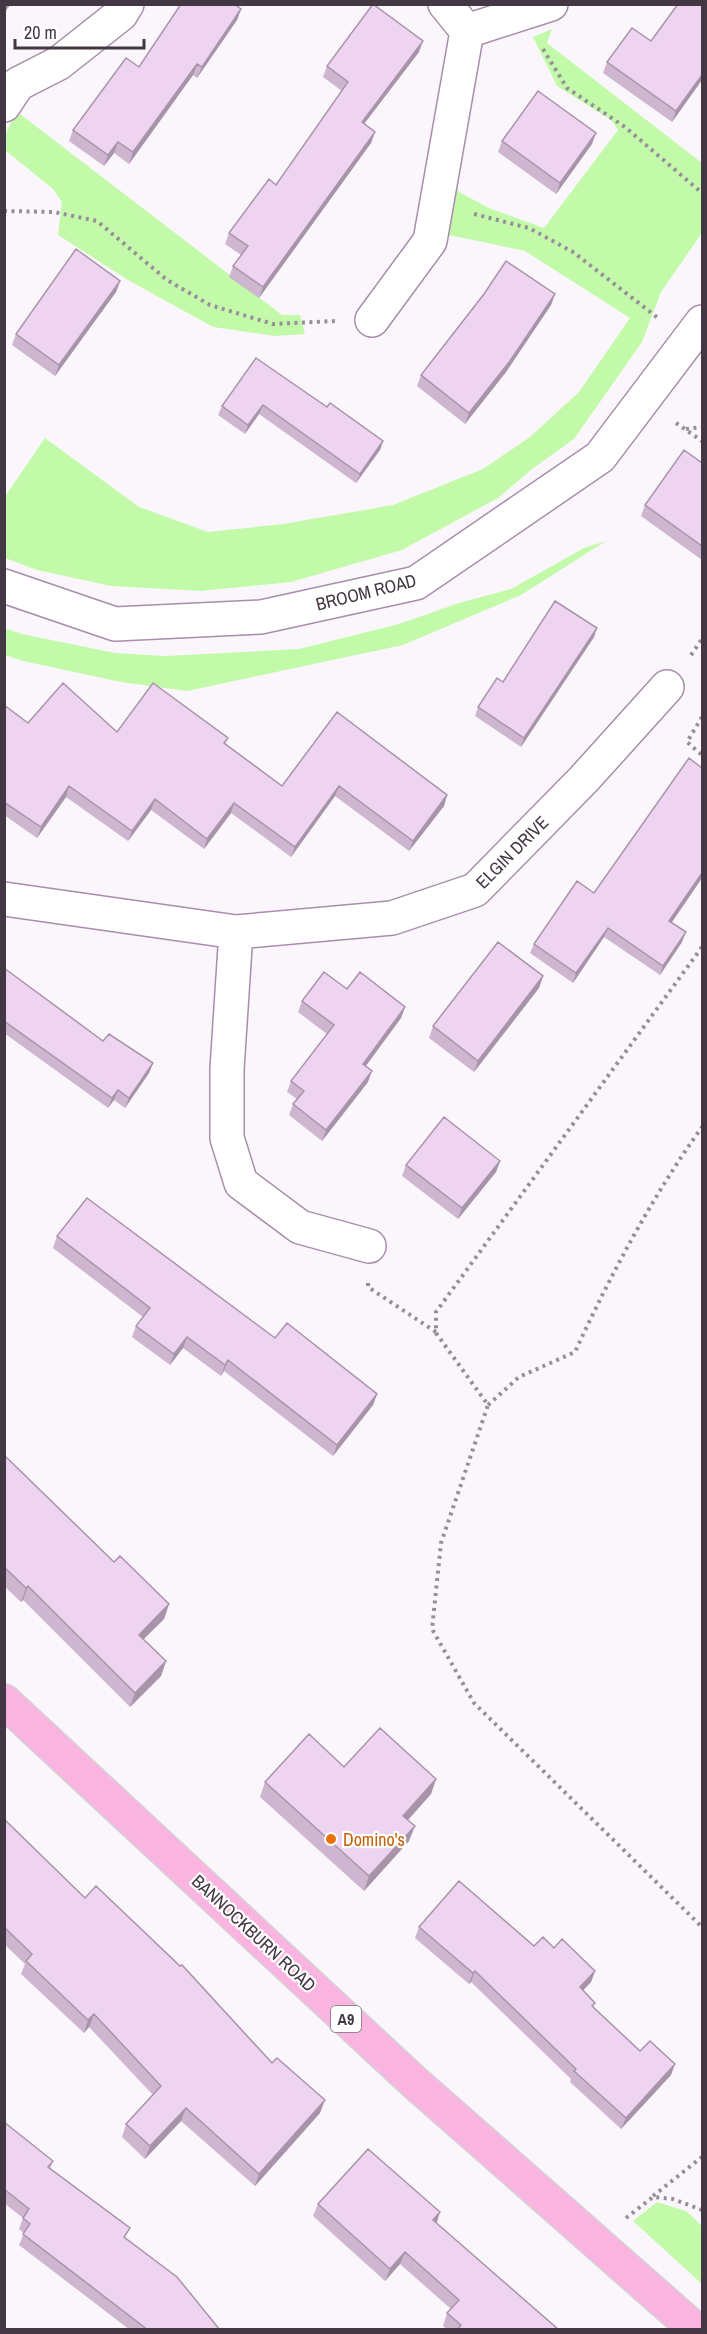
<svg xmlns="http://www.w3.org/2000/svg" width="707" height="2334" font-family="'Archivo Narrow',sans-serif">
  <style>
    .green { fill: #c3faaa }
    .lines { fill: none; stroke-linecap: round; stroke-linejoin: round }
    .minor-casing { stroke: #a78eaa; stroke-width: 36 }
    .tertiary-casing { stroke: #a78eaa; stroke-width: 36 }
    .primary-casing { stroke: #d5d3d6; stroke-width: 36 }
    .path { stroke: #978f98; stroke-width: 4; stroke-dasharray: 3 4.5; stroke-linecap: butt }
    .minor { stroke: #fff; stroke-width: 33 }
    .tertiary { stroke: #fff; stroke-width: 33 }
    .primary { stroke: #f9b5e0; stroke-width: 33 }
    .wall { fill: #ceb6d0 }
    .shaded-wall { fill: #a794a9 }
    .building { fill: #efd4f2; stroke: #a794a9; stroke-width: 1.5 }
    .food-dot { fill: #e8710a; stroke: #fff; stroke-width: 2 }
    .labels { text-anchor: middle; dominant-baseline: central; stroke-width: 4.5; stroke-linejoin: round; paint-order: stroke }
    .shield { fill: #fff; stroke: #7b737b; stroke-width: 1.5 }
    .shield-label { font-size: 16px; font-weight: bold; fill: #423743 }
    .street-label { font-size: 18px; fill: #423743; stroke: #fff }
    .food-label { font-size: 18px; fill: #c56008; stroke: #fff; text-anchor: start }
  </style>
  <rect width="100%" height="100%" fill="#fbf6fc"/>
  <path class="green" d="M552 29 547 43 702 163V233L661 292 642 342 574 439 532 469 498 498 402 550 291 582 200 591 111 586 37 570 5 558 4 498 45 438 139 507 208 532 283 524 393 505 483 469 530 437 579 392 630 318 525 251 444 234 451 176 459 192 491 209 544 228 618 130 611 120 557 86 533 37Z
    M20 114 282 315H300L305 334 275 336 213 327 128 280 58 235 62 202 53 189 5 150C5 134 7 123 20 114Z
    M606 541 521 595 403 645 187 691 121 682 23 661 5 655 4 628 22 634 115 653 166 656 299 649 399 624 459 603 511 589 584 548Z
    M657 2202 686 2211 702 2226V2284L633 2221Z"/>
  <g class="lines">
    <defs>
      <path id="minor" d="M445 4 467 31
        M4 105 18 84 59 63 121 14 127 4
        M372 320 430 241 467 31 551 4
        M4 899 236 932 392 918 475 890 584 779 667 687
        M236 932 227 1069V1138L241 1183 300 1227 369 1246"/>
      <path id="tertiary" d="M4 586 115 624 261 617 416 583 600 457 702 322"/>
      <path id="primary" d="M4 1701 413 2081 696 2330"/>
    </defs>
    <use href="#minor" class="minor-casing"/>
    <use href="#tertiary" class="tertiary-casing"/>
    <use href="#primary" class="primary-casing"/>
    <path class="path" d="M543 49 567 88 625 127 702 193
      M4 211 54 212 97 221 167 280 210 305 273 324 335 321
      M474 214 529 228 573 252 658 318
      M676 423 702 441
      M686 429 702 427
      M691 655 702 639
      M702 717 687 742 702 755
      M702 947 436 1312V1333L488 1405 441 1543 432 1629 474 1703 702 1927
      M368 1283V1287L436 1332
      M488 1405 519 1377 575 1352C611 1274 652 1197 702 1127
      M653 2196 702 2157
      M626 2218 653 2197 673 2199 702 2210"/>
    <use href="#minor" class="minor"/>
    <use href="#tertiary" class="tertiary"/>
    <use href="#primary" class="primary"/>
  </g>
  <path class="wall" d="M241 9 237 20 197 78 193 75 129 164 114 153 104 166 69 141 73 130 139 67Z
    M419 52 364 124 375 132 371 143 259 298 229 277 233 266 241 255 225 244 229 233 276 185 342 91 323 77 327 66Z
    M607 62 702 80 672 122 603 73Z
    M502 141 592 144 556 194 498 152Z
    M120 281 116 292 55 376 12 345 16 334Z
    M555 294 551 305 506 372 465 424 417 386 421 375Z
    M256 358 327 407 383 441 380 450 356 483 259 414 245 434 218 415 222 406Z
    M702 463V560L641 516 645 505Z
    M594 637 521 747 475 716 478 707 503 682Z
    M4 705 28 723 117 732 228 738 225 744 282 786 337 712 447 795 444 806 409 851 335 796 291 857 231 813 204 849 151 810 128 841 66 797 37 838 4 815Z
    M702 878 671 923 682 942 660 975 604 937 573 983 530 953 534 944 594 893Z
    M4 968 103 1041 153 1063 149 1073 125 1108 114 1100 108 1108 4 1033Z
    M543 976 539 988 474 1072 429 1038 433 1026Z
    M347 989 405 1007 401 1018 366 1066 368 1082 322 1141 289 1115 293 1104 297 1099 287 1092 291 1081 327 1034 298 1012 302 1001Z
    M500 1161 496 1172 458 1219 402 1176 406 1165Z
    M57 1236 275 1338 377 1394 373 1405 333 1456 224 1371 221 1376 183 1348 170 1365 132 1337 136 1326 143 1317 53 1248Z
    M4 1455 114 1562 169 1604 164 1619 143 1639 166 1661 161 1676 130 1707 23 1600 21 1602 4 1586Z
    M344 1767 436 1779 431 1794 408 1820 409 1841 364 1891 260 1797 265 1782Z
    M4 1819 85 1898 272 2063 320 2113 255 2186 181 2121 145 2159 122 2137 126 2124 153 2095 89 2027 84 2033 21 1974 25 1964 4 1944Z
    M419 1927 534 1946 554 1948 595 1971 591 1982 583 1991 594 2008 640 2051 671 2075 621 2129 570 2082 571 2079 471 1982 469 1984 415 1938Z
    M4 2122 53 2161 50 2169 126 2239 220 2330H130L19 2245 24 2233 19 2229 23 2218 4 2203Z
    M318 2204 436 2223 559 2330H447L443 2326 447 2313 451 2309 400 2264 385 2281 313 2216Z"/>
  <path class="shaded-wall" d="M7 4H11L4 13V8Z
    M241 9 237 20 197 78 202 67Z
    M423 41 419 52 357 133 362 122Z
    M197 64 193 75 129 164 133 152Z
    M702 75V80L672 122 676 111Z
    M375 132 371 143 259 298 263 287Z
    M596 133 592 144 556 194 560 183Z
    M118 142 114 153 104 166 108 155Z
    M120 281 116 292 55 376 59 365Z
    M555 294 551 305 506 372 465 424 469 413Z
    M263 405 259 414 245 434 248 425Z
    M383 441 380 450 356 483 360 474Z
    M597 628 594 637 521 747 524 738Z
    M69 786 66 797 37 838 41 827Z
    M339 786 335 796 291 857 295 847Z
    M447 795 444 806 409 851 413 841Z
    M155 799 151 810 128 841 132 831Z
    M234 803 231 813 204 849 207 839Z
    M702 873V878L666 931 669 921Z
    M608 928 604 937 573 983 576 973Z
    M686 932 682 942 660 975 663 966Z
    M543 976 539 988 474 1072 478 1061Z
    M405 1007 401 1018 359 1075 363 1064Z
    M153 1063 149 1073 125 1108 129 1098Z
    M372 1071 368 1082 322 1141 326 1130Z
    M118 1090 114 1100 108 1108 112 1098Z
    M500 1161 496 1172 458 1219 462 1208Z
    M187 1337 183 1348 170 1365 174 1354Z
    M228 1360 224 1371 221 1376 225 1365Z
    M377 1394 373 1405 333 1456 337 1445Z
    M28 1586 23 1600 21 1602 26 1588Z
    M169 1604 164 1619 134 1649 139 1635Z
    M166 1661 161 1676 130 1707 135 1693Z
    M436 1779 431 1794 398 1831 403 1816Z
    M415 1826 409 1841 364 1891 369 1876Z
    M475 1971 471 1982 469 1984 473 1973Z
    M595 1971 591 1982 575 1998 580 1987Z
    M94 2014 89 2027 84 2033 88 2020Z
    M675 2064 671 2075 621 2129 626 2118Z
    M325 2100 320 2113 255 2186 259 2174Z
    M186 2108 181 2121 145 2159 150 2146Z
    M440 2212 436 2225 433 2220Z
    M405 2252 400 2264 385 2281 390 2269Z"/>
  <path class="building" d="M181 4H234L241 9 202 67 197 64 133 152 118 142 108 155 73 130 126 58 139 67Z
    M373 4 423 41 362 122 375 132 263 287 233 266 248 246 229 233 269 179 276 185 348 82 327 66Z
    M678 4H702V75L676 111 607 62 632 28 651 41Z
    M538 91 596 133 560 183 502 141Z
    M76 249 120 281 59 365 16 334Z
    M506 261 555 294 510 361 469 413 421 375 484 294Z
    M256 358 327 407 330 403 383 441 360 474 263 405 248 425 222 406Z
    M684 450 702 463V546L645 505Z
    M555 601 597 628 524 738 478 707 497 678 503 682Z
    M63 683 117 732 153 683 228 738 224 743 282 786 337 712 447 795 413 841 339 786 295 847 234 803 207 839 155 799 132 831 69 786 41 827 4 802V705L28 723Z
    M689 758 702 768V873L669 921 686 932 663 966 608 928 576 973 534 944 577 881 594 893Z
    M498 942 543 976 478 1061 433 1026Z
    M4 968 103 1041 109 1034 153 1063 129 1098 118 1090 112 1098 4 1021Z
    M324 972 347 989 360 972 405 1007 363 1064 372 1071 326 1130 293 1104 304 1091 291 1081 334 1025 302 1001Z
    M444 1117 500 1161 462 1208 406 1165Z
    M87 1198 275 1338 287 1323 377 1394 337 1445 228 1360 225 1365 187 1337 174 1354 136 1326 150 1308 57 1236Z
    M4 1455 114 1562 120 1556 169 1604 139 1635 166 1661 135 1693 28 1586 26 1588 4 1567Z
    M380 1728 436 1779 403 1816 415 1826 369 1876 265 1782 309 1734 344 1767Z
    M4 1819 85 1898 96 1886 180 1966 182 1965 272 2063 277 2058 325 2100 259 2174 186 2108 150 2146 126 2124 161 2086 94 2014 88 2020 26 1961 32 1954 4 1927Z
    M459 1881 534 1946 543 1937 554 1948 562 1939 595 1971 580 1987 595 2003 592 2006 640 2051 650 2041 675 2064 626 2118 574 2071 576 2069 475 1971 473 1973 419 1927Z
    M4 2122 53 2161 48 2167 130 2228 124 2237 177 2277 220 2330H148L23 2234 30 2224 23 2218 29 2209 4 2189Z
    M368 2149 440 2212 433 2220 559 2330H457L461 2325 447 2313 459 2300 405 2252 390 2269 318 2204Z"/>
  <circle class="food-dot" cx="331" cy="1839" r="6"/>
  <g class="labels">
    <rect class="shield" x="331" y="2006" width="30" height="26" rx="4.5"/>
    <g class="shield-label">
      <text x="346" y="2019">A9</text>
    </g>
    <g class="street-label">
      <text transform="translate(366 592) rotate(-14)">BROOM ROAD</text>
      <text transform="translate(512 852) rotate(-45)">ELGIN DRIVE</text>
      <text transform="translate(254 1933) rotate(43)">BANNOCKBURN ROAD</text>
    </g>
    <g class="food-label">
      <text x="343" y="1839">Domino's</text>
    </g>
  </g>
  <rect width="707" height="2334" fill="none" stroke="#423743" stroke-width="12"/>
  <path d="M15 39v9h129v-9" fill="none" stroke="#423743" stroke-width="3"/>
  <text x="24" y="39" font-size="18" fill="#423743" stroke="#ffffff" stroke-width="4.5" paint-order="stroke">20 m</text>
</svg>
